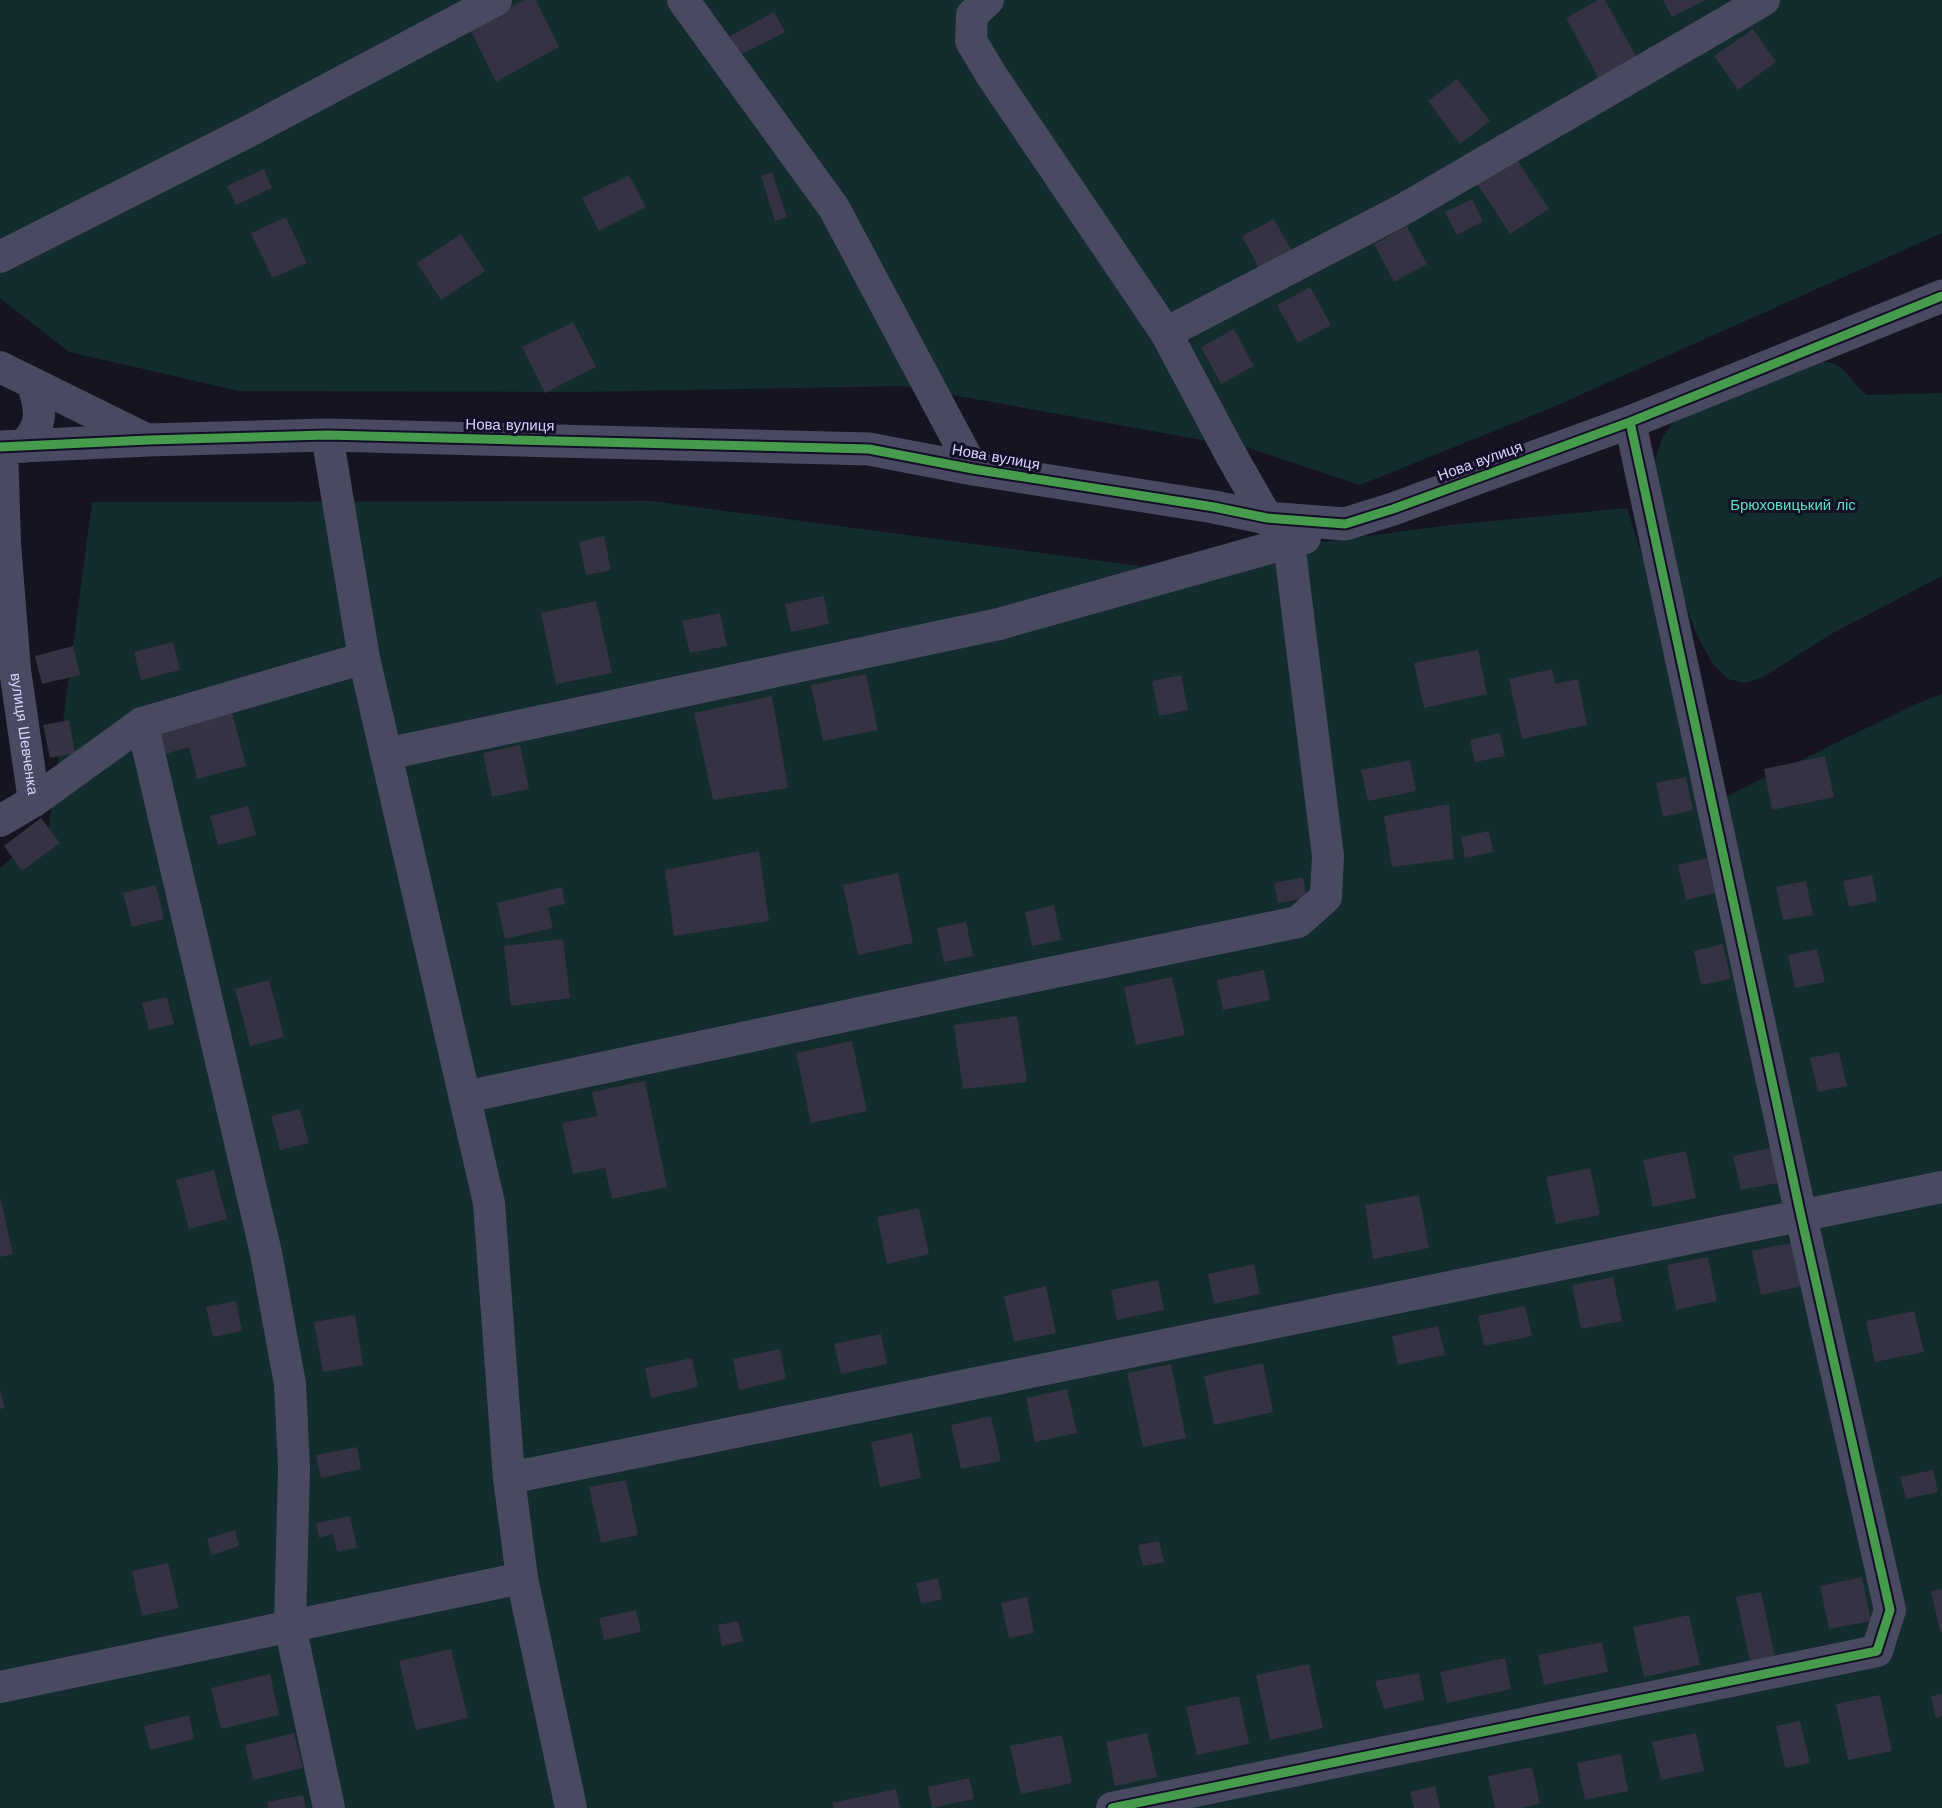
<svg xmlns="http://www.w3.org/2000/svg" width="1942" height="1808" font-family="'Work Sans',sans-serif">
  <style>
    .green { fill: #132c2d }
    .building { fill: #343243 }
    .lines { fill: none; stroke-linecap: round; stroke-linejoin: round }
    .minor { stroke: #4a4962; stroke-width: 32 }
    .tertiary { stroke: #4a4962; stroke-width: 33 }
    .cycleway-casing { stroke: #130f26; stroke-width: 13 }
    .cycleway { stroke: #469c4c; stroke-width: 9 }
    .labels { text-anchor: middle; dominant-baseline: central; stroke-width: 6; stroke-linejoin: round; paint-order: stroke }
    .street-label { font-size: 15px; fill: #d9d4ff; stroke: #130f26 }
    .park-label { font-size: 15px; fill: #5fe0c0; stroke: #130f26 }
  </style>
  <rect width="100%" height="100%" fill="#161421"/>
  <path class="green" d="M0 0H1942V233L1544 411 1360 485 1252 449 903 386 581 392 239 391 69 352 0 298Z
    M1820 361C1825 362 1831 362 1835 364 1849 371 1855 387 1867 395L1942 393V576L1831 634 1762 678 1744 683 1728 679 1712 663 1696 633 1678 584 1655 491V460L1663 436 1677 418Z
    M651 501 1140 566 1450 525 1627 508 1721 799 1916 704 1942 694V1808H0V868L49 827 92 502Z"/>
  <path class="building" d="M524 0H536L559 47 496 82 470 29Z
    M1598 0H1605L1637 58 1599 79 1566 18Z
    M1663 0H1705L1672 17Z
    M774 12 785 32 740 55 730 36Z
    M1753 29 1776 62 1738 90 1714 56Z
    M1457 79 1490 121 1460 144 1428 101Z
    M1515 157 1549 209 1510 234 1476 182Z
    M264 169 272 188 236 205 227 186Z
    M772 172 787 217 775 221 761 176Z
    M629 175 646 207 599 231 582 198Z
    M1472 199 1483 221 1457 235 1445 212Z
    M286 217 307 263 272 278 251 233Z
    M1274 219 1294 255 1261 272 1242 236Z
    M1407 226 1427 264 1394 282 1374 244Z
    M461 234 485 271 441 300 417 263Z
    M1310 287 1331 325 1298 343 1277 305Z
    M573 322 596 367 545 393 522 347Z
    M1234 329 1254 366 1221 384 1201 347Z
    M604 536 611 570 586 575 579 542Z
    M824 596 829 624 791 632 785 604Z
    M596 601 612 673 556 684 541 613Z
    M720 613 727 646 690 653 682 621Z
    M173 642 180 670 141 680 134 652Z
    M73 646 80 675 42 684 35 656Z
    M1478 650 1487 694 1424 708 1414 663Z
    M1552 669 1555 684 1578 679 1587 725 1522 739 1509 679Z
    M866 674 878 730 823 741 811 685Z
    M1181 675 1188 710 1159 716 1152 681Z
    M772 696 788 788 713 800 694 713Z
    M231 708 246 766 197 779 189 747 159 756 153 730Z
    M69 720 75 753 50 758 43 725Z
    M1500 733 1505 756 1475 762 1470 740Z
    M520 745 529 789 492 797 483 753Z
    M1825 756 1834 797 1772 810 1764 769Z
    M1410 760 1416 791 1368 801 1361 770Z
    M1686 777 1693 810 1663 817 1656 783Z
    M1449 804 1454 859 1392 867 1384 816Z
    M248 806 256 835 218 845 210 816Z
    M41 818 60 843 22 871 4 846Z
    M1489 831 1493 852 1465 858 1461 837Z
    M759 851 769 921 674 936 665 870Z
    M1707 858 1715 893 1686 900 1678 865Z
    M898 873 913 943 858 955 843 885Z
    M1872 875 1877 901 1849 907 1843 881Z
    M1303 877 1307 898 1278 903 1274 883Z
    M1806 881 1813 915 1783 920 1776 887Z
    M156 885 164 919 132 927 123 893Z
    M562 887 565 904 548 908 553 928 505 939 497 903Z
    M1054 905 1061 940 1032 946 1025 912Z
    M966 922 973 956 944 962 937 928Z
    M563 939 570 998 511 1006 504 946Z
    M1723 944 1731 979 1701 985 1694 951Z
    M1817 949 1825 982 1795 988 1788 955Z
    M1264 970 1270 1000 1223 1010 1217 980Z
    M1172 977 1185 1035 1136 1045 1124 987Z
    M269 980 284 1037 250 1046 235 989Z
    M167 997 174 1024 149 1030 142 1003Z
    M1017 1016 1027 1082 963 1089 954 1025Z
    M852 1041 867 1111 811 1123 796 1053Z
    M1839 1052 1847 1086 1818 1092 1810 1058Z
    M645 1081 667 1187 612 1199 605 1168 573 1174 562 1123 597 1116 592 1092Z
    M300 1109 309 1143 280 1150 271 1116Z
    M1775 1147 1783 1182 1741 1190 1733 1156Z
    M1686 1151 1696 1198 1653 1207 1643 1160Z
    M1590 1168 1600 1215 1556 1224 1546 1177Z
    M214 1170 227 1219 189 1229 176 1180Z
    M1419 1195 1429 1248 1373 1259 1365 1205Z
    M0 1197 13 1254 0 1257Z
    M919 1208 929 1254 887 1264 877 1217Z
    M1794 1242 1803 1286 1761 1295 1752 1251Z
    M1708 1257 1717 1301 1676 1310 1667 1265Z
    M1254 1264 1260 1294 1214 1304 1208 1274Z
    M1613 1277 1622 1321 1581 1329 1572 1285Z
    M1158 1280 1164 1310 1117 1320 1111 1290Z
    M1046 1286 1056 1333 1014 1342 1004 1296Z
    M236 1301 242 1331 213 1337 206 1307Z
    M1525 1306 1532 1336 1484 1346 1478 1316Z
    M1914 1311 1924 1352 1875 1362 1866 1321Z
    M355 1315 363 1365 323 1372 314 1322Z
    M1438 1326 1445 1355 1398 1365 1392 1336Z
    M881 1334 887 1364 841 1374 834 1344Z
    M780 1349 786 1379 739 1390 733 1359Z
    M692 1358 698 1387 651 1398 645 1368Z
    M1263 1363 1273 1412 1214 1425 1204 1376Z
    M1171 1364 1186 1438 1143 1447 1127 1373Z
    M1067 1389 1077 1433 1035 1442 1026 1398Z
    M0 1391 5 1408 0 1409Z
    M991 1416 1001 1461 961 1469 951 1425Z
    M912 1433 921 1478 880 1487 871 1442Z
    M357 1447 361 1469 321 1478 316 1455Z
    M1933 1470 1938 1492 1906 1499 1900 1477Z
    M626 1480 638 1535 601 1543 589 1487Z
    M350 1516 357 1548 337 1552 333 1534 319 1538 316 1523Z
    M235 1530 239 1546 212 1555 207 1539Z
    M1159 1541 1164 1562 1143 1566 1138 1545Z
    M168 1563 179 1608 142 1616 132 1571Z
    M1862 1577 1871 1621 1829 1629 1820 1586Z
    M938 1578 942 1599 921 1604 916 1583Z
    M1942 1589V1632H1940L1931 1591Z
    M1761 1592 1775 1657 1750 1662 1736 1597Z
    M1027 1597 1034 1633 1009 1638 1001 1603Z
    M636 1610 641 1632 604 1640 599 1618Z
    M1689 1615 1700 1665 1644 1677 1633 1627Z
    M738 1621 743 1641 722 1646 718 1625Z
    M1602 1642 1608 1672 1544 1685 1538 1655Z
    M451 1649 468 1718 416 1730 399 1661Z
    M1505 1658 1511 1689 1447 1703 1440 1672Z
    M1309 1664 1323 1728 1270 1740 1256 1675Z
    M1419 1673 1424 1700 1384 1709 1375 1681Z
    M270 1674 279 1715 221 1729 211 1688Z
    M1942 1694V1716L1936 1718 1931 1696Z
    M1880 1695 1892 1751 1848 1760 1836 1704Z
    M1239 1696 1249 1744 1197 1755 1186 1707Z
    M189 1715 194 1739 150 1750 144 1726Z
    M1800 1721 1810 1763 1785 1768 1776 1726Z
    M294 1733 303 1768 253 1780 245 1745Z
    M1147 1733 1157 1777 1115 1786 1106 1742Z
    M1696 1733 1704 1771 1661 1780 1652 1742Z
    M1062 1735 1072 1783 1021 1794 1010 1746Z
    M1621 1754 1628 1791 1585 1800 1577 1763Z
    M1532 1767 1540 1804 1522 1808H1495L1488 1776Z
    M969 1778 974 1799 932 1808 928 1787Z
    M1435 1786 1440 1808H1414L1410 1792Z
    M896 1789 900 1808H834L832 1803Z
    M303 1795 306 1808H268L267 1802Z"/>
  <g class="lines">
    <g class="minor">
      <path d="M683 0 834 208 973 469"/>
      <path d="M0 257 253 129 496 0"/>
      <path d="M1166 333 1402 210 1764 0"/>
      <path d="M0 367 148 440"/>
      <path d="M327 435 364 658 489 1203 509 1478 522 1578 571 1808"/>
      <path id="s1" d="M2 447 5 543 15 670 34 801"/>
      <path d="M22 447C44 424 41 412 33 384"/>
      <path d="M142 723 266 1253 290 1384 294 1468 290 1626 329 1808"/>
      <path d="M386 754 999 624 1305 538"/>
      <path d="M0 821 34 801 142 723 364 658"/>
      <path d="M465 1097 991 985 1298 922 1326 897 1328 856 1289 543 1267 518 1231 455 1166 333 992 76 971 41 972 15 988 0"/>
      <path d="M509 1478 1942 1187"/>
      <path d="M0 1687 522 1578"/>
      <path d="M1112 1808 1877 1651 1890 1610 1801 1216 1630 422"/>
    </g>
    <path class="tertiary" d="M0 447 148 440 327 435 869 449 973 469 1214 507 1267 518 1345 524 1393 509 1630 422 1942 296"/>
    <defs>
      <path id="cycleway" d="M0 447 148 440 327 435 869 449 973 469 1214 507 1267 518 1345 524 1393 509 1630 422 1942 296
        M1112 1808 1877 1651 1890 1610 1801 1216 1630 422"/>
    </defs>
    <use href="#cycleway" class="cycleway-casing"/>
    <use href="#cycleway" class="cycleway"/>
  </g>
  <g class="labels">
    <g class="street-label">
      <text transform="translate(510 425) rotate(1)">Нова вулиця</text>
      <text transform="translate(996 457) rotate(10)">Нова вулиця</text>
      <text transform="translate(1480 461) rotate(-20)">Нова вулиця</text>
      <text stroke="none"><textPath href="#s1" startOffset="288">вулиця Шевченка</textPath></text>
    </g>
    <g class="park-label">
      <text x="1793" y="505">Брюховицький ліс</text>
    </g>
  </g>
</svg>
